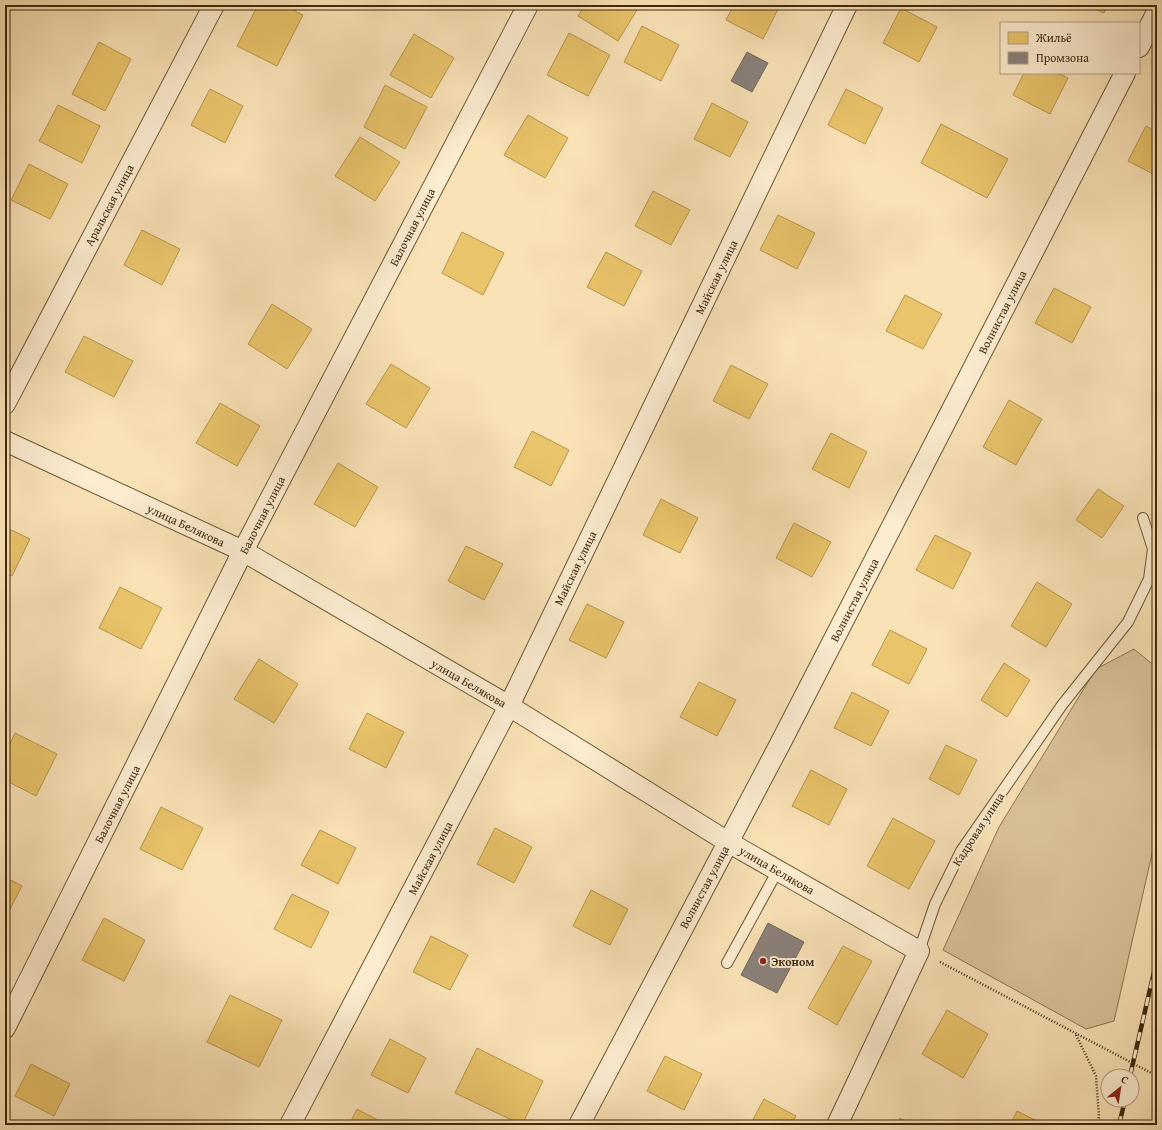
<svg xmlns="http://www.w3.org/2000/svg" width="1162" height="1130" font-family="'Gentium Book Plus',serif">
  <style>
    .green { fill: #dac399; stroke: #8c7651 }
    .homes { fill: #e9c46a; stroke: #b6964d }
    .industry { fill: #8a817c; stroke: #74675a }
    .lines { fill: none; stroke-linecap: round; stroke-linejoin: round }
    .service-casing { stroke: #6e5734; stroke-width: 12 }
    .minor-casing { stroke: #6e5734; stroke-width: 22 }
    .path { stroke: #3f2909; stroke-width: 2.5; stroke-dasharray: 1 2; stroke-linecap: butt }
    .service { stroke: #fcecd0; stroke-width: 10 }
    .minor { stroke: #fcecd0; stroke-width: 20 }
    .rail-casing { stroke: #3f2909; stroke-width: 4.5 }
    .rail { stroke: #fcecd0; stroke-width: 3; stroke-dasharray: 9; stroke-linecap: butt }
    .poi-dot { fill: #8f2418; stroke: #fcecd0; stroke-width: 1.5 }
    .labels { text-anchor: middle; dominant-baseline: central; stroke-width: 4; stroke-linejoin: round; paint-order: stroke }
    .street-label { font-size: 12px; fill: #3f2909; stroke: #fcecd0 }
    .poi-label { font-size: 12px; font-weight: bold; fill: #3f2909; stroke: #fcecd0; text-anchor: start }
  </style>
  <rect width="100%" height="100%" fill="#fae2b7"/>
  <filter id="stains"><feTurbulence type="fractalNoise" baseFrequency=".005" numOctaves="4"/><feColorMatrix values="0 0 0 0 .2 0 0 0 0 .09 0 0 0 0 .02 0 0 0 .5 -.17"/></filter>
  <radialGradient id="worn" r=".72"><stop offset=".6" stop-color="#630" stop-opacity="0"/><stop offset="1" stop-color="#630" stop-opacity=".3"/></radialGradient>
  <path class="green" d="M1134 649 1157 668V832L1114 1021 1086 1029 943 950 999 827 1096 669Z"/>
  <path class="homes" d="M258 5H283L303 15 277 66 237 46Z
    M585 5H640L618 41 578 16Z
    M734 5H780L763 39 726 20Z
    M1087 5H1108L1104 13Z
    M901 8 937 27 919 62 883 43Z
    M642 26 679 45 661 81 624 62Z
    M569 33 610 55 588 96 547 75Z
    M414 34 454 58 431 98 390 75Z
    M99 42 131 59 105 111 72 94Z
    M1024 73H1058L1068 78 1050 114 1013 95Z
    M385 85 427 107 405 149 364 127Z
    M210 89 243 106 225 143 191 125Z
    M846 89 883 108 865 144 828 125Z
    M712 103 748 122 730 157 694 139Z
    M58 105 100 126 82 163 39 141Z
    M528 115 568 138 545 178 504 155Z
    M941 124 1008 159 987 198 921 163Z
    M1146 126 1157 132V176L1128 161Z
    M360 137 400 162 375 201 335 176Z
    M29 164 68 184 50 219 11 200Z
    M653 191 690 210 671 245 635 226Z
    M778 215 815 233 797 269 760 250Z
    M142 230 180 249 162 285 124 265Z
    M462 232 504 253 483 295 442 273Z
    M606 252 642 271 624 306 587 287Z
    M1054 288 1091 307 1072 343 1035 323Z
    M905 295 942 314 923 349 886 331Z
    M272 304 312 329 287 369 248 344Z
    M84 336 133 361 114 397 65 372Z
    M391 364 430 388 406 428 366 404Z
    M731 365 768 384 749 419 713 401Z
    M1009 400 1042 419 1016 465 983 447Z
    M220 403 260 426 237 466 196 443Z
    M532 431 569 450 551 486 514 467Z
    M831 433 867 452 849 488 812 469Z
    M338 463 378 487 355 527 314 504Z
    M1098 489 1124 506 1102 538 1076 520Z
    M661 499 698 518 680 553 643 535Z
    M794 523 831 542 812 577 776 558Z
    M5 527 30 539 12 576 5 573Z
    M935 535 971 553 953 589 916 570Z
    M466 546 503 564 484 600 448 581Z
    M1037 582 1072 604 1046 647 1011 626Z
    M120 587 162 608 141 649 99 628Z
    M587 604 624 622 606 658 569 640Z
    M890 630 927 649 909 684 872 665Z
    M259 659 298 684 274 723 234 699Z
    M1004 663 1030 680 1007 717 981 700Z
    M699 682 736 700 717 736 680 717Z
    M852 692 889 711 871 746 834 728Z
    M367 713 404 732 386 768 349 749Z
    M15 733 57 754 36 796 5 780V754Z
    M946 745 977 760 959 795 929 779Z
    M811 770 847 789 829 825 792 806Z
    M161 807 203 828 182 870 140 849Z
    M893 818 935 841 909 889 867 866Z
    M495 828 532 847 514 883 477 864Z
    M320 830 356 848 338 884 301 865Z
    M5 877 22 886 6 917H5Z
    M591 890 628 909 610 945 573 926Z
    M292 894 329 912 311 948 274 929Z
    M104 918 145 940 124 981 82 960Z
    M431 936 468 955 450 990 413 972Z
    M843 946 872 961 837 1025 808 1008Z
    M230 995 282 1020 259 1067 207 1042Z
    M947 1010 988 1034 963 1078 922 1054Z
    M390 1039 426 1058 408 1093 371 1075Z
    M477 1048 543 1081 522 1125 455 1093Z
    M665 1056 702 1074 684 1110 647 1091Z
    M31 1064 70 1084 54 1116 15 1096Z
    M764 1099 796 1116 791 1125H750Z
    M357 1109 387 1125H349Z
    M1017 1111 1045 1125H1010Z
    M900 1118 911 1125H896Z"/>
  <path class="industry" d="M747 52 768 63 752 92 731 81Z
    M768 923 804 942 777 993 741 975Z"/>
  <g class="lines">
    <defs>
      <path id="service" d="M919 951 935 904 961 851 1062 705 1128 622 1149 579 1153 549 1143 518
        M727 963 778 870"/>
      <path id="minor" d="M1139 47 1157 12
        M5 404 214 5
        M5 441 243 551 509 706 728 842 919 951 837 1125
        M5 1028 243 551 528 5
        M290 1125 509 706 847 5
        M579 1125 780 744 1125 73"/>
    </defs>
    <use href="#service" class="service-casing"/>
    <use href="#minor" class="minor-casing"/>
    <path class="path" d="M940 962 1157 1076
      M1076 1035 1096 1076 1099 1117 1097 1125"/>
    <use href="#service" class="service"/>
    <use href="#minor" class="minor"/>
    <defs>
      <path id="rail" d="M1130 1076 1157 959
        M1119 1125 1125 1100"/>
    </defs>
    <use href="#rail" class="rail-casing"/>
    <use href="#rail" class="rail"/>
  </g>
  <circle class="poi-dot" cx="763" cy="961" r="4"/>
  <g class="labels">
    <g class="street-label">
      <text transform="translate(109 205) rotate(-62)">Аральская улица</text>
      <text transform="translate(412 227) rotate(-63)">Балочная улица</text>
      <text transform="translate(716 277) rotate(-64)">Майская улица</text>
      <text transform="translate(1002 312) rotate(-63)">Волнистая улица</text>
      <text transform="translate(262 515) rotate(-63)">Балочная улица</text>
      <text transform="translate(186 525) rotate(25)">улица Белякова</text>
      <text transform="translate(575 568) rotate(-64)">Майская улица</text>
      <text transform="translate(854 600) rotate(-63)">Волнистая улица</text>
      <text transform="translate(469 683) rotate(30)">улица Белякова</text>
      <text transform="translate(117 804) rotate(-63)">Балочная улица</text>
      <text transform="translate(978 829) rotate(-57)">Кадровая улица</text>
      <text transform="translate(430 858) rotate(-62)">Майская улица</text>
      <text transform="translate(777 870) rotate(30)">улица Белякова</text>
      <text transform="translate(704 887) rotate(-62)">Волнистая улица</text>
    </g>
    <g class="poi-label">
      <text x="771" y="961">Эконом</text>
    </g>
  </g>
  <rect width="1162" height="1130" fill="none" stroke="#fae2b7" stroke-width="20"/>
  <rect x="6" y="6" width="1150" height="1118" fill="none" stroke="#3f2909" stroke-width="2"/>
  <rect x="10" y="10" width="1142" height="1110" fill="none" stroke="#3f2909"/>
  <rect x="1000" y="22" width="140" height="52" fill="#fcecd0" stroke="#b09e80"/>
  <rect x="1008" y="32" width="20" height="12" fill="#e9c46a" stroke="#b09e80"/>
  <text x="1036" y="42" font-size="12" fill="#3f2909">Жильё</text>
  <rect x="1008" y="52" width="20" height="12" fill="#8a817c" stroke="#b09e80"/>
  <text x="1036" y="62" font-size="12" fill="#3f2909">Промзона</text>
  <g transform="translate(1120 1088) rotate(30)"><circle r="19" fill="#fcecd0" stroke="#b09e80"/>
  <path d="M0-3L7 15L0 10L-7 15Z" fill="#8f2418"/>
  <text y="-6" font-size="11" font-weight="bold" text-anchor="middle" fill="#3f2909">С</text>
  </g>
  <rect width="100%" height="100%" filter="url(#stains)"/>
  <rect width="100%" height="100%" fill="url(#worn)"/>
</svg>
